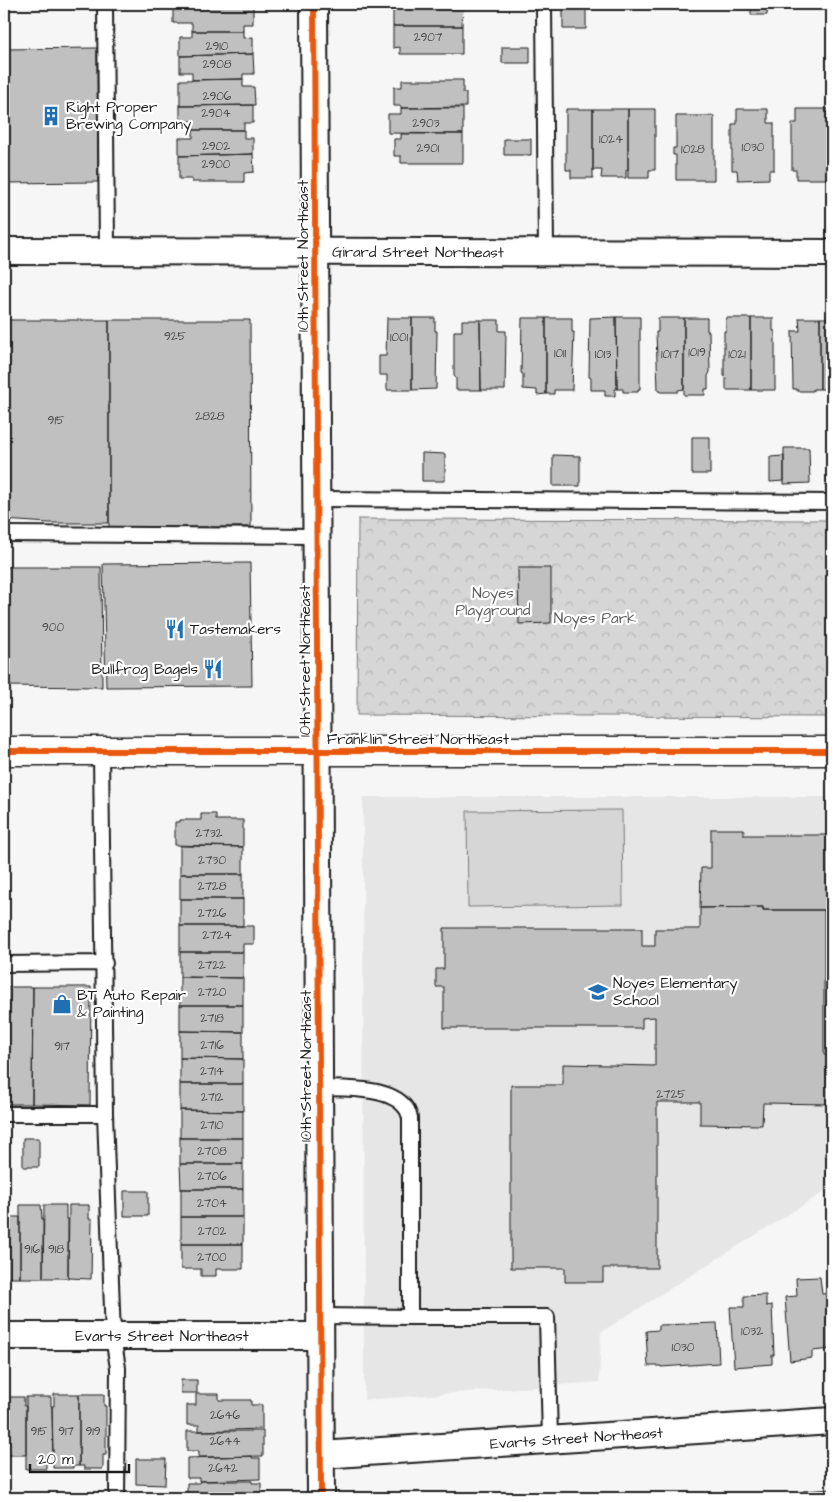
<svg xmlns="http://www.w3.org/2000/svg" width="836" height="1502" font-family="'Architects Daughter',sans-serif">
  <style>
    .built { fill: #e6e6e6 }
    .forest { fill: url(#forest-crowns); stroke: #797979 }
    .pitch { fill: #d6d6d6; stroke: #797979 }
    .building { fill: #c0c0c0; stroke: #1c1c1c }
    .lines { fill: none; stroke-linecap: round; stroke-linejoin: round }
    .lane-casing { stroke: #1c1c1c; stroke-width: 18 }
    .street-casing { stroke: #1c1c1c; stroke-width: 30 }
    .secondary-casing { stroke: #1c1c1c; stroke-width: 31 }
    .lane { stroke: #fff; stroke-width: 14 }
    .street { stroke: #fff; stroke-width: 26 }
    .secondary { stroke: #fff; stroke-width: 28 }
    .cycleway-casing { stroke: #fff; stroke-width: 9 }
    .cycleway { stroke: #e8590c; stroke-width: 6 }
    .labels { text-anchor: middle; dominant-baseline: central; stroke-width: 4.5; stroke-linejoin: round; paint-order: stroke }
    .number-label { font-size: 12px; fill: #454545 }
    .poi-label { font-size: 15px; fill: #1c1c1c; stroke: #fff; text-anchor: start }
    .street-label { font-size: 15px; fill: #1c1c1c; stroke: #fff }
    .park-label { font-size: 15px; fill: #5d5d5d; stroke: #fff }
  </style>
  <defs>
    <pattern id="forest-crowns" width="20" height="18" patternUnits="userSpaceOnUse" patternTransform="scale(1.25)"><rect width="20" height="18" fill="#d6d6d6"/><path d="M2 6a3 3 0 1 1 6 0M12 15a3 3 0 1 1 6 0" fill="none" stroke="#b7b7b7"/></pattern>
  </defs>
  <rect width="100%" height="100%" fill="#f6f6f6"/>
  <filter id="ink" filterUnits="userSpaceOnUse"><feTurbulence type="fractalNoise" baseFrequency=".02" numOctaves="2"/><feDisplacementMap in="SourceGraphic" scale="10" xChannelSelector="R" yChannelSelector="G"/><feConvolveMatrix kernelMatrix="1 2 1 2 8 2 1 2 1" color-interpolation-filters="sRGB"/></filter>
  <g filter="url(#ink)">
    <path class="built" d="M363 797H832V1187L601 1332 599 1382 364 1400Z"/>
    <path class="forest" d="M358 519 832 520V717L357 715Z"/>
    <path class="pitch" d="M622 810 623 905 468 907 467 811Z"/>
    <path class="building" d="M173 4H253V5L173 6Z
      M402 4H463L462 26H393V5H402Z
      M563 4H586V29H563Z
      M751 4H768L767 15H751Z
      M253 5V24H243V31H192V23H173V6Z
      M393 26H462V54H400V47L393 48Z
      M192 31H243V38L253 37V54L180 56V37H192Z
      M502 47H530V63H502Z
      M97 48 98 182 4 183V49Z
      M253 54 254 74H243V79L192 80V72H180V56Z
      M243 79V87H254L255 105 180 106V80Z
      M402 80H463V93H466V107L401 108V106H394V87H402Z
      M253 105V123H244V130H193V121H180V106Z
      M401 108H463V134L388 133V114H401Z
      M566 109H593V178H571V170H566Z
      M593 109H628V170H626V178H601L602 170H593Z
      M628 109H655V170H649V178H628Z
      M737 109H768V123H774V170H769V179L738 180 737 170H732V124H737Z
      M797 109H829V123H832V170H829V179H796V170H792V123H797Z
      M676 116H714V180H676V155H673V148H676Z
      M193 130H244V138H253V154L179 156V138H193Z
      M401 134H463V163H401V156H394V139H401Z
      M504 139H531V155H504Z
      M253 154 254 172 244 173V182H192V179H179V156Z
      M616 317 617 389H615V396H605V390H591V378L589 377 590 318Z
      M616 317H640V389H638V392H623V389H617Z
      M387 318H412V390H387V375H379V356H386Z
      M412 318H435V331H437L436 389 412 390Z
      M522 318H546V394L537 395V390L523 389V374L521 373Z
      M546 318H572V332H574L572 390H554V394H546Z
      M658 318H684V389L678 390V392H660V390H658L656 332H658Z
      M684 318H707V331H709L710 372 708 376V389H705V395H684Z
      M726 318H751V390H726V378L724 376V331H726Z
      M751 318H773V331H775V390H751Z
      M799 318H820V389H813V391H797V389H793L792 331H800Z
      M820 318H832V393L826 394V389H820Z
      M4 320H109V523H49L4 520Z
      M109 320H250L251 527H109Z
      M462 320H480L481 390H456V378L454 376V331H462Z
      M480 320H499V331H506L505 390H481Z
      M692 437H710V474H692Z
      M784 448H809L810 483 784 484Z
      M422 453 445 454V481H422Z
      M553 455 580 456V486H553Z
      M784 456V481L770 482V457Z
      M828 456H832V483H828Z
      M250 563 252 686 106 687 103 564Z
      M4 567H101L102 687 4 686Z
      M518 568H551V623L519 624Z
      M201 814H216V820H243V847L175 845V822H180V820H201Z
      M711 829H744V835H832V910H763V907L700 908 701 868H711Z
      M180 846 243 847V874H180Z
      M180 874H243V899H180Z
      M180 899H243V926H180Z
      M763 907V910H824V1055H832V1104L763 1103 762 1125 700 1124V1102H657V1268H603V1282H565V1268H511V1085H563V1064L655 1066V1017L642 1018V1028H444V987H436V969H444V928H642V946H655V929H700V908Z
      M180 926H254V944H243V952H180Z
      M180 952H243V978L180 977Z
      M180 977 243 978V1005H180Z
      M4 987H33L32 1104H4Z
      M33 987H91L90 1105 32 1104Z
      M180 1005H243V1032L180 1031Z
      M180 1031 243 1032V1059L180 1058Z
      M180 1058 243 1059V1084H180Z
      M180 1084H243V1111L180 1110Z
      M180 1110 243 1111V1138H180Z
      M23 1138H39V1167H23Z
      M180 1138H243V1164H180Z
      M180 1164H243V1189H181Z
      M181 1189H243V1217H181Z
      M124 1191H148V1216H124Z
      M20 1205H41L42 1219H43V1278H20Z
      M44 1205H66V1219H68V1278H43Z
      M69 1205H89V1219H92L91 1279 68 1278Z
      M4 1217H20V1278H4Z
      M181 1217H243V1244H181Z
      M181 1244H243V1269H216V1276H201V1269H181Z
      M820 1277 822 1294 832 1293V1349L812 1351V1358L790 1361 785 1297 797 1296 796 1278Z
      M766 1295V1306L772 1305 774 1355H772V1364L734 1367 730 1307H744V1296Z
      M717 1323 719 1363 661 1367V1366H648L646 1331 659 1330V1325Z
      M181 1380H197V1393H181Z
      M54 1394H79V1466H73V1468H53L52 1406H54Z
      M79 1394H104V1406H106V1455H103V1469H84V1466H79Z
      M196 1394H219V1400H251V1405H262V1429L199 1431V1425H187V1405H196Z
      M4 1397H24V1406H26V1455H4Z
      M26 1397H51V1406H52L53 1455H46V1469H26Z
      M187 1431H263V1456L199 1457V1451H187Z
      M252 1456V1458H260V1479L199 1481V1478H187V1458Z
      M136 1459H166L165 1485 136 1484Z
      M200 1481H252V1483H261V1498H187V1483H199Z
      M832 1489V1498H803V1491Z
      M779 1495V1498H754V1497Z"/>
    <g class="lines">
      <defs>
        <path id="lane" d="M105 4 107 251
          M544 4 546 253
          M317 499 832 502
          M4 534 316 536
          M101 752 105 1114 113 1337 118 1368 117 1498
          M4 964 105 963
          M319 1088C343 1089 389 1086 405 1107 408 1110 409 1114 410 1118V1317H547L550 1440
          M4 1114H105
          M320 1316 410 1317"/>
        <g id="street">
          <path d="M314 4 321 1498"/>
          <path id="s1" d="M4 251 832 253"/>
          <path id="s2" d="M4 1336H320"/>
          <path id="s3" d="M321 1455 832 1421"/>
        </g>
        <path id="secondary" d="M4 751H832"/>
      </defs>
      <use href="#lane" class="lane-casing"/>
      <use href="#street" class="street-casing"/>
      <use href="#secondary" class="secondary-casing"/>
      <use href="#lane" class="lane"/>
      <use href="#street" class="street"/>
      <use href="#secondary" class="secondary"/>
      <defs>
        <path id="cycleway" d="M314 4 321 1498
          M4 751H832"/>
      </defs>
      <use href="#cycleway" class="cycleway-casing"/>
      <use href="#cycleway" class="cycleway"/>
    </g>
  </g>
  <defs>
    <symbol id="building-bare" viewBox="-9 -9 18 18"><path d="M-4-6H4V6H1V3H-1V6H-4ZM-2.5-4.3h1.7v1.8h-1.7ZM.8-4.3h1.7v1.8H.8ZM-2.5-1h1.7V.8h-1.7ZM.8-1h1.7V.8H.8Z" fill="#1f6fb2" stroke="#fff" stroke-width="2.5" paint-order="stroke"/></symbol>
    <symbol id="restaurant-bare" viewBox="-9 -9 18 18"><path d="M-5-6h1v4h1v-4h1v4h1v-4h1v5L-1.5 .5V6h-2V.5L-5-1ZM5-6V6H3V1.5H1.5Q1.5-4 5-6Z" fill="#1f6fb2" stroke="#fff" stroke-width="2.5" paint-order="stroke"/></symbol>
    <symbol id="school-bare" viewBox="-9 -9 18 18"><path d="M0-5L7-2L0 1L-7-2ZM-4 1L0 2.5L4 1V4Q0 6-4 4Z" fill="#1f6fb2" stroke="#fff" stroke-width="2.5" paint-order="stroke"/></symbol>
    <symbol id="shop-bare" viewBox="-9 -9 18 18"><path d="M-5-2.5h2.3a2.7 3.5 0 0 1 5.4 0H5L5.5 6h-11ZM-1.5-2.5h3a1.5 2.3 0 0 0-3 0Z" fill="#1f6fb2" stroke="#fff" stroke-width="2.5" paint-order="stroke"/></symbol>
  </defs>
  <g fill-rule="evenodd">
    <use href="#building-bare" x="37" y="102" width="28" height="28"/>
    <use href="#restaurant-bare" x="161" y="615" width="28" height="28"/>
    <use href="#restaurant-bare" x="199" y="655" width="28" height="28"/>
    <use href="#school-bare" x="584" y="978" width="28" height="28"/>
    <use href="#shop-bare" x="48" y="990" width="28" height="28"/>
  </g>
  <g class="labels">
    <g class="number-label">
      <text x="428" y="37">2907</text>
      <text x="217" y="46">2910</text>
      <text x="217" y="64">2908</text>
      <text x="217" y="96">2906</text>
      <text x="216" y="113">2904</text>
      <text x="426" y="123">2903</text>
      <text x="611" y="139">1024</text>
      <text x="216" y="146">2902</text>
      <text x="753" y="147">1030</text>
      <text x="428" y="148">2901</text>
      <text x="693" y="149">1028</text>
      <text x="216" y="164">2900</text>
      <text x="175" y="336">925</text>
      <text x="399" y="337">1001</text>
      <text x="697" y="352">1019</text>
      <text x="560" y="353">1011</text>
      <text x="603" y="354">1013</text>
      <text x="670" y="354">1017</text>
      <text x="737" y="354">1021</text>
      <text x="210" y="416">2828</text>
      <text x="56" y="420">915</text>
      <text x="53" y="627">900</text>
      <text x="209" y="833">2732</text>
      <text x="212" y="860">2730</text>
      <text x="212" y="886">2728</text>
      <text x="212" y="913">2726</text>
      <text x="217" y="935">2724</text>
      <text x="212" y="965">2722</text>
      <text x="212" y="992">2720</text>
      <text x="212" y="1018">2718</text>
      <text x="212" y="1045">2716</text>
      <text x="62" y="1046">917</text>
      <text x="212" y="1071">2714</text>
      <text x="671" y="1094">2725</text>
      <text x="212" y="1097">2712</text>
      <text x="212" y="1125">2710</text>
      <text x="212" y="1151">2708</text>
      <text x="212" y="1176">2706</text>
      <text x="212" y="1203">2704</text>
      <text x="212" y="1231">2702</text>
      <text x="32" y="1249">916</text>
      <text x="56" y="1249">918</text>
      <text x="212" y="1257">2700</text>
      <text x="752" y="1331">1032</text>
      <text x="683" y="1347">1030</text>
      <text x="225" y="1415">2646</text>
      <text x="39" y="1431">915</text>
      <text x="66" y="1431">917</text>
      <text x="93" y="1431">919</text>
      <text x="225" y="1441">2644</text>
      <text x="223" y="1468">2642</text>
    </g>
    <g class="poi-label">
      <text x="66" y="107">Right Proper<tspan x="66" dy="17">Brewing Company</tspan></text>
      <text x="190" y="629">Tastemakers</text>
      <text x="198" y="669" text-anchor="end">Bullfrog Bagels</text>
      <text x="613" y="983">Noyes Elementary<tspan x="613" dy="17">School</tspan></text>
      <text x="77" y="995">BT Auto Repair<tspan x="77" dy="17">&amp; Painting</tspan></text>
    </g>
    <g class="street-label">
      <text stroke="none"><textPath href="#s1" startOffset="414">Girard Street Northeast</textPath></text>
      <text transform="translate(303 256) rotate(-90)">10th Street Northeast</text>
      <text transform="translate(305 661) rotate(-90)">10th Street Northeast</text>
      <text x="418" y="739">Franklin Street Northeast</text>
      <text transform="translate(306 1066) rotate(-90)">10th Street Northeast</text>
      <text stroke="none"><textPath href="#s2" startOffset="158">Evarts Street Northeast</textPath></text>
      <text stroke="none"><textPath href="#s3" startOffset="256">Evarts Street Northeast</textPath></text>
    </g>
    <g class="park-label">
      <text x="493" y="593">Noyes<tspan x="493" dy="17">Playground</tspan></text>
      <text x="595" y="618">Noyes Park</text>
    </g>
  </g>
  <rect width="836" height="1502" fill="none" stroke="#fff" stroke-width="20"/>
  <rect x="10" y="10" width="816" height="1482" fill="none" stroke="#1c1c1c" stroke-width="2" filter="url(#ink)"/>
  <path d="M30 1464v8h99v-8" fill="none" stroke="#1c1c1c" stroke-width="2.5"/>
  <text x="38" y="1464" font-size="15" fill="#1c1c1c" stroke="#ffffff" stroke-width="4" paint-order="stroke">20 m</text>
</svg>
